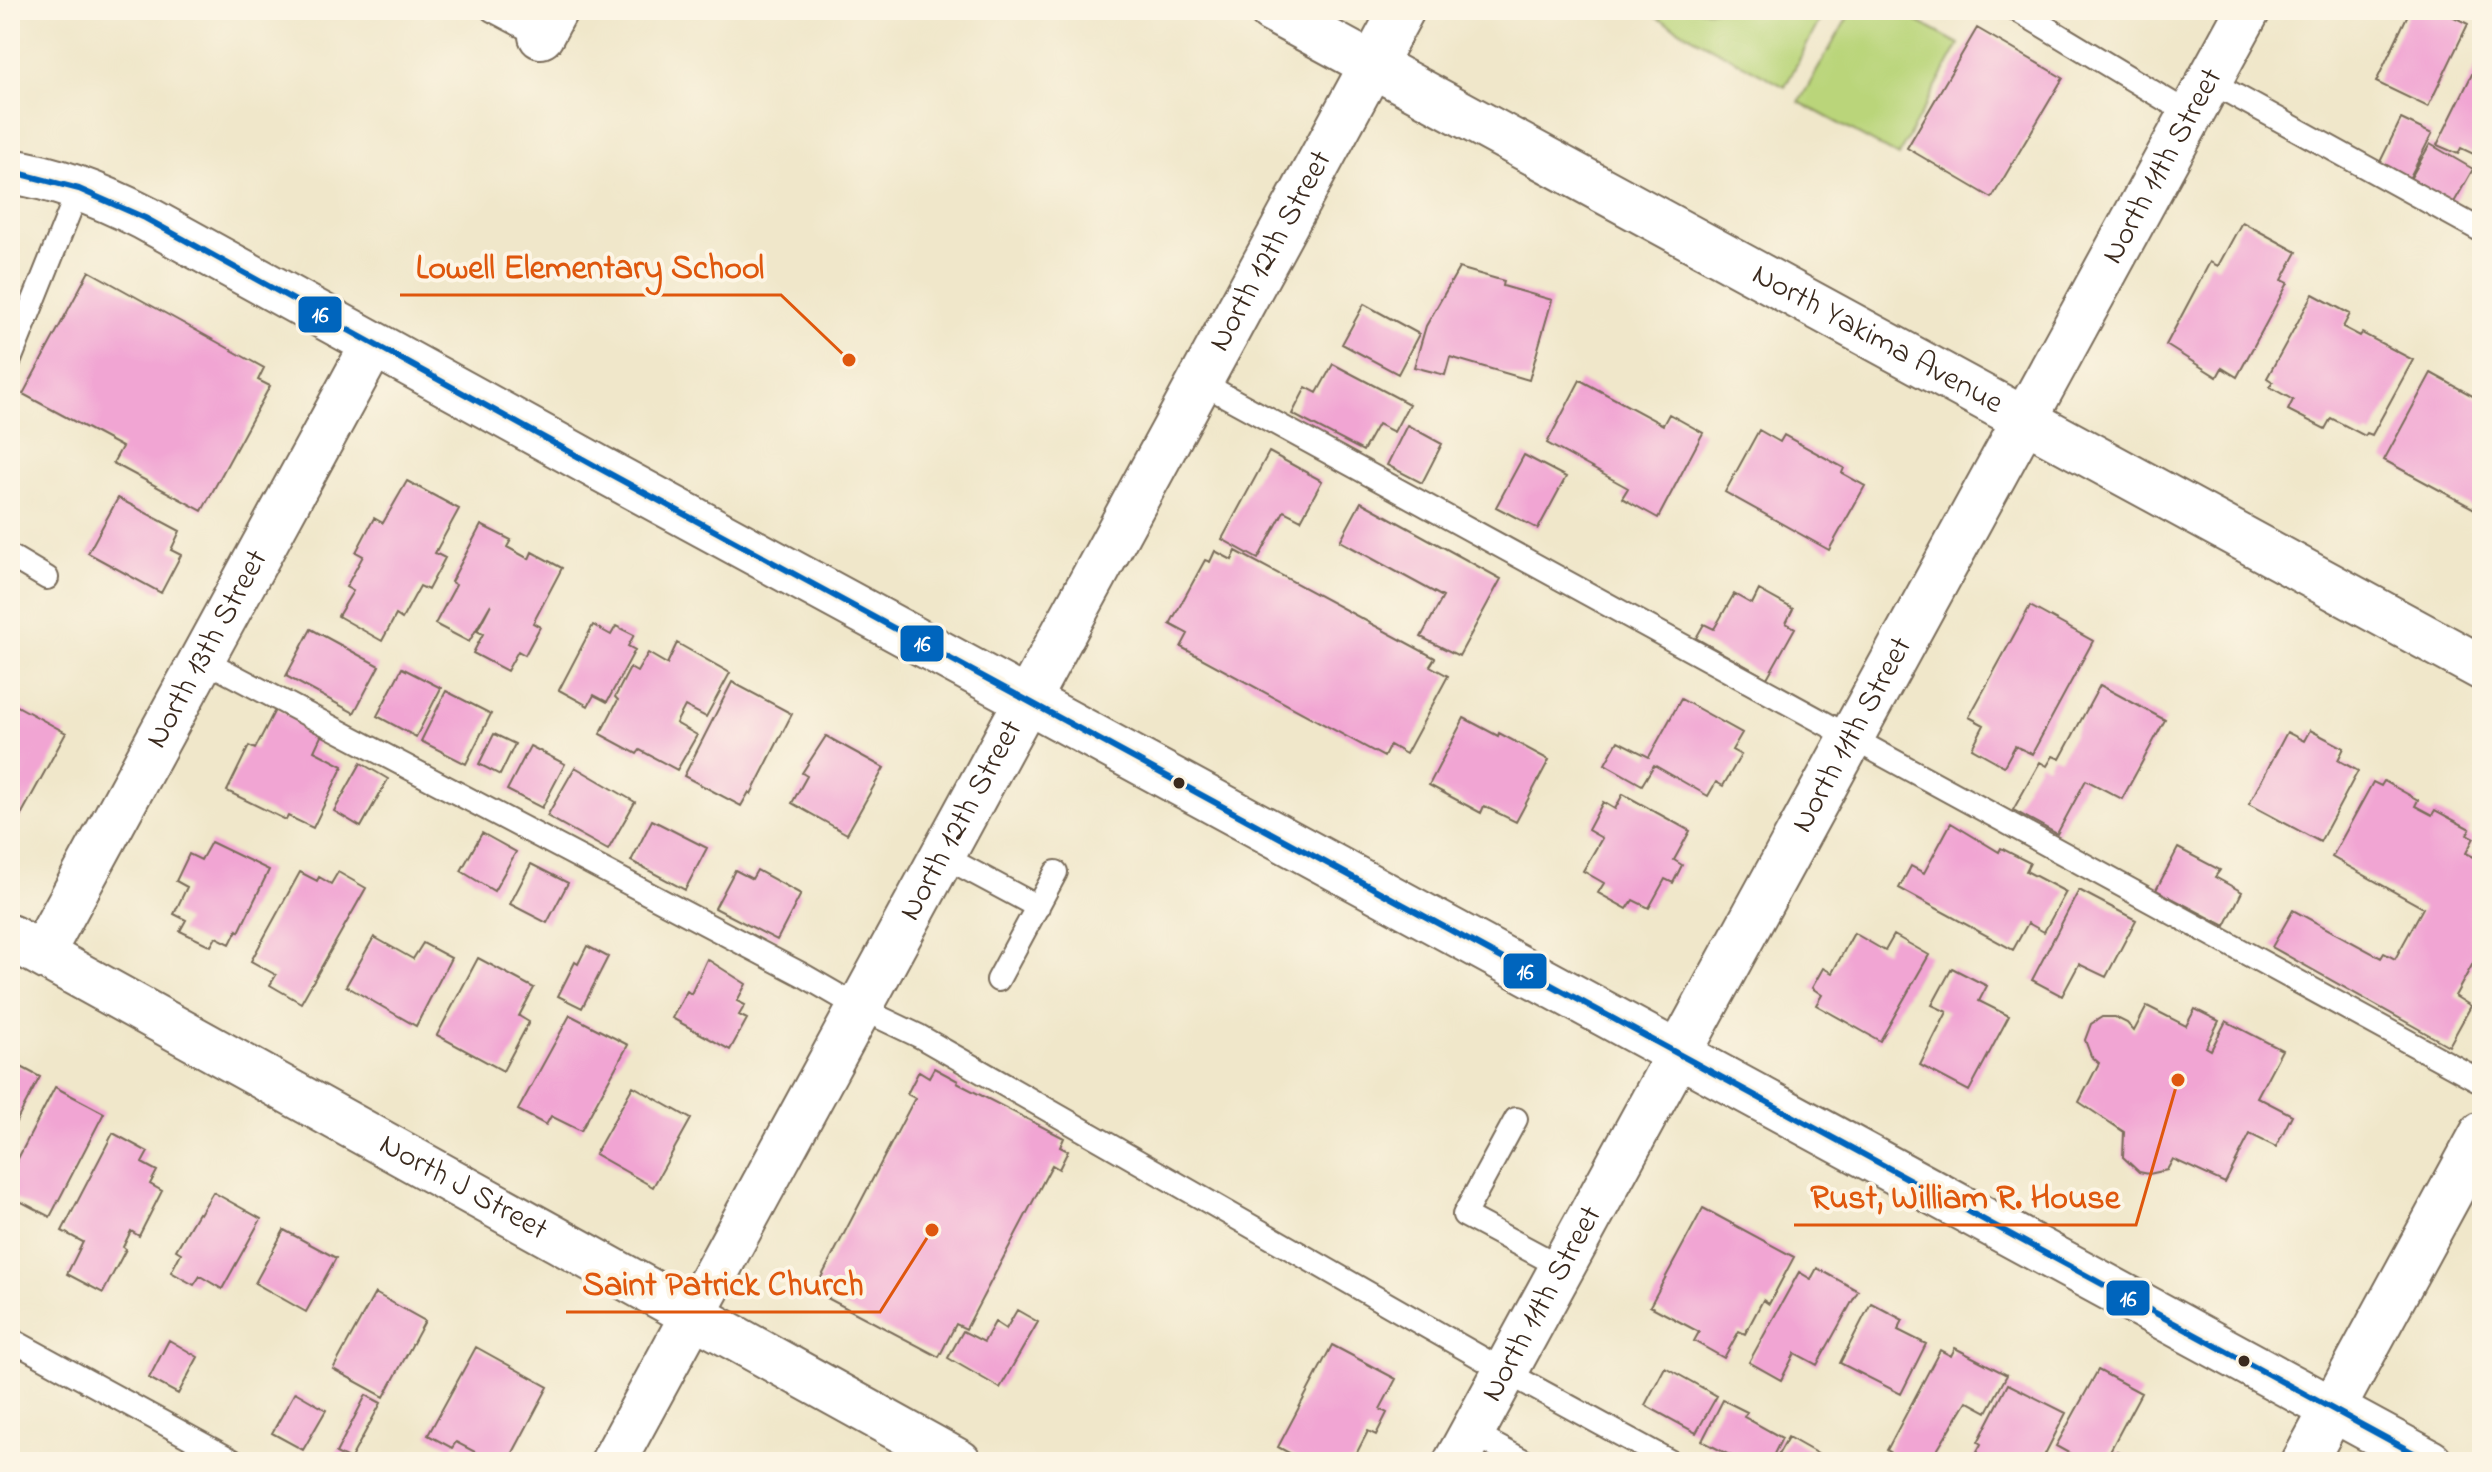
<svg xmlns="http://www.w3.org/2000/svg" width="2492" height="1472" font-family="'Indie Flower',sans-serif">
  <style>
    .green { fill: #bad57a; stroke: #7a804c; stroke-width: 2 }
    .building { fill: #f1a5d3 }
    .lines { fill: none; stroke-linecap: round; stroke-linejoin: round }
    .service-casing { stroke: #7a6c5a; stroke-width: 26 }
    .minor-casing { stroke: #7a6c5a; stroke-width: 48 }
    .secondary-casing { stroke: #7a6c5a; stroke-width: 48 }
    .service { stroke: #fff; stroke-width: 22 }
    .minor { stroke: #fff; stroke-width: 44 }
    .secondary { stroke: #fff; stroke-width: 44 }
    .bus-1-casing { stroke: #fcf5e5; stroke-width: 12 }
    .bus-1 { stroke: #0065bd; stroke-width: 6 }
    .bus-dot { fill: #3b2a1e; stroke: #fcf5e5; stroke-width: 3 }
    .labels { text-anchor: middle; dominant-baseline: central; stroke-width: 8; stroke-linejoin: round; paint-order: stroke }
    .street-label { font-size: 32px; fill: #3b2a1e; stroke: #fcf5e5 }
    .leader { fill: none; stroke: #df570d; stroke-width: 3 }
    .callout-dot { fill: #df570d; stroke: #fcf5e5; stroke-width: 3 }
    .callout-label { font-size: 34px; text-anchor: middle; font-weight: bold; fill: #df570d; stroke: #fcf5e5; stroke-width: 8; stroke-linejoin: round; paint-order: stroke }
    .line-badge { stroke: #fcf5e5; stroke-width: 3 }
    .badge-label { font-size: 22px; text-anchor: middle; font-weight: bold; fill: #fff }
  </style>
  <rect width="100%" height="100%" fill="#fcf5e5"/>
  <filter id="ink" filterUnits="userSpaceOnUse"><feTurbulence type="fractalNoise" baseFrequency=".0125" numOctaves="2"/><feDisplacementMap in="SourceGraphic" scale="16" xChannelSelector="R" yChannelSelector="G"/><feConvolveMatrix kernelMatrix="1 2 1 2 8 2 1 2 1" color-interpolation-filters="sRGB"/></filter>
  <filter id="wash" filterUnits="userSpaceOnUse"><feTurbulence type="fractalNoise" baseFrequency=".006" numOctaves="4" result="noise"/><feDisplacementMap in="SourceGraphic" scale="32" xChannelSelector="R" yChannelSelector="G"/><feGaussianBlur stdDeviation="1.8" result="paint"/><feColorMatrix in="noise" values="0 0 0 0 0 0 0 0 0 0 0 0 0 0 0 0 0 1.4 0 .05"/><feComposite in="paint" operator="in"/></filter>
  <g filter="url(#wash)">
    <rect width="100%" height="100%" fill="#f0e7ca"/>
    <path class="green" d="M1643 10H1825L1785 87Z
      M1852 10H1896L1959 44 1898 156 1799 102Z"/>
    <g id="blocks">
      <path class="building" d="M2410 10H2449L2454 12 2452 16 2468 24 2428 107 2376 82Z
        M1977 28 2063 78 1992 198 1907 148Z
        M2482 54V158L2461 148 2458 154 2437 145Z
        M2401 119 2432 134 2409 179 2379 164Z
        M2430 144 2473 169 2452 206 2409 181Z
        M2242 222 2297 252 2282 280 2288 283 2237 377 2222 368 2217 377 2166 345 2210 262 2218 266Z
        M1459 268 1504 281 1503 286 1552 300 1529 380 1450 357 1445 375 1414 367 1426 326Z
        M89 271 264 368 258 380 270 386 202 511 113 463 122 447 23 394Z
        M2313 294 2350 314 2343 327 2360 336 2362 333 2413 360 2372 435 2367 433 2365 436 2331 418 2325 429 2288 410 2293 400 2270 387 2273 382 2267 378Z
        M1364 304 1419 334 1398 374 1342 344Z
        M1333 364 1409 404 1394 432 1378 424 1363 451 1292 414 1306 387 1317 393Z
        M2431 373 2482 401V513L2384 460Z
        M1580 380 1663 425 1669 414 1703 433 1658 518 1622 498 1628 488 1547 443Z
        M1407 425 1442 444 1422 483 1387 465Z
        M1759 430 1780 442 1784 435 1844 468 1842 473 1865 486 1829 550 1725 492Z
        M1269 452 1322 481 1301 520 1284 511 1258 559 1222 539Z
        M1524 455 1566 477 1538 529 1496 507Z
        M407 481 459 509 435 553 445 558 428 590 420 586 402 619 396 615 382 641 338 616 353 591 346 587 363 556 356 552 374 518 383 523Z
        M118 498 180 531 171 550 181 555 161 593 88 553Z
        M1361 502 1501 579 1459 656 1421 637 1443 597 1340 541Z
        M481 525 511 540 507 547 529 559 532 552 562 568 533 623 540 627 525 655 518 651 507 671 473 653 483 634 477 631 491 604 469 642 435 624 456 585 451 582Z
        M1215 551 1232 560 1236 551 1435 658 1430 666 1448 676 1406 754 1390 745 1384 757 1181 647 1188 634 1170 624 1205 560 1210 562Z
        M1759 590 1793 609 1786 623 1795 628 1767 678 1696 638 1704 624 1714 629 1734 594 1752 604Z
        M2030 606 2093 641 2032 754 2015 746 2004 766 1972 748 1984 725 1969 717Z
        M593 625 611 635 616 626 634 635 628 646 635 650 607 702 594 695 588 706 559 690Z
        M311 629 379 666 354 713 286 676Z
        M677 643 730 673 706 717 685 706 676 723 697 735 677 770 640 750 637 754 600 734 618 700 615 697 630 668 637 672 648 653 667 664Z
        M402 668 441 688 416 737 377 716Z
        M732 682 792 714 751 794 749 792 741 806 684 776Z
        M2100 685 2165 720 2122 799 2086 780 2057 834 2013 810 2040 762 2047 766 2053 756 2060 759Z
        M446 691 491 714 466 764 421 741Z
        M1681 699 1742 733 1732 750 1741 755 1723 786 1716 782 1708 796 1654 765 1642 785 1605 764 1618 741 1649 757Z
        M10 702 66 733 10 835Z
        M276 708 323 732 314 751 343 766 313 828 288 816 286 820 227 791 249 746 255 749Z
        M1464 718 1498 736 1499 733 1549 760 1516 822 1484 806 1481 813 1429 785Z
        M2310 730 2344 748 2338 760 2358 771 2320 842 2249 804 2287 732 2304 741Z
        M494 734 515 744 500 775 479 764Z
        M826 736 884 768 847 834 792 803 807 776 802 773Z
        M530 746 565 764 542 808 507 790Z
        M361 763 388 779 361 827 334 811Z
        M575 767 635 802 608 850 547 816Z
        M2384 781 2418 800 2415 806 2432 815 2435 810 2470 829 2467 834 2474 838 2466 853 2482 861V947L2455 996 2471 1006 2449 1046 2272 947 2293 910 2381 958 2384 953 2395 959 2423 908 2332 857 2373 782 2381 786Z
        M1623 794 1690 831 1674 860 1682 865 1673 883 1665 879 1649 908 1633 900 1627 909 1598 893 1604 883 1583 871 1602 838 1588 830 1603 802 1615 809Z
        M652 820 707 848 685 890 631 861Z
        M1951 823 1999 852 2001 848 2030 863 2026 871 2066 892 2044 932 2028 923 2013 950 1899 888 1911 866 1924 873Z
        M482 833 516 852 494 891 461 871Z
        M211 842 269 870 239 932 237 930 230 944 216 937 211 946 180 931 186 920 174 914 187 887 176 881 189 854 201 860Z
        M2178 848 2220 870 2215 877 2242 892 2225 926 2156 890Z
        M531 864 568 883 547 923 510 904Z
        M735 870 752 879 757 870 801 894 777 940 715 908Z
        M300 872 317 881 319 877 331 884 338 872 366 888 301 1003 270 985 276 975 251 961Z
        M2079 890 2136 920 2106 977 2079 964 2062 996 2032 980Z
        M1854 933 1885 951 1894 935 1929 955 1880 1041 1816 1005 1822 995 1812 988 1823 968 1832 973Z
        M374 937 413 959 423 943 451 958 416 1026 346 986Z
        M587 946 608 957 582 1008 558 996 575 962 578 964Z
        M478 958 534 988 519 1016 529 1022 503 1071 437 1035Z
        M707 959 746 984 737 1001 745 1005 739 1015 747 1019 730 1050 672 1018 687 991 691 994Z
        M1952 968 1987 986 1979 1001 2009 1016 1969 1091 1920 1065 1947 1012 1932 1005Z
        M2147 1006 2186 1026 2195 1009 2219 1021 2206 1047 2211 1050 2226 1021 2282 1050 2257 1097 2292 1115 2276 1147 2250 1134 2225 1183 2173 1159 2167 1170 2149 1174 2139 1172 2123 1157 2124 1132 2079 1102 2099 1063 2091 1056 2085 1040 2091 1024 2102 1017H2115L2127 1023 2134 1031Z
        M570 1015 628 1045 581 1131 551 1116 546 1125 518 1110Z
        M10 1061 40 1077 10 1133Z
        M934 1068 958 1081 957 1083 1064 1138 1060 1147 1068 1151 1059 1169 1052 1165 966 1329 956 1324 939 1357 814 1291 915 1098 907 1094 919 1071 929 1077Z
        M633 1086 691 1119 653 1187 595 1154Z
        M55 1087 104 1113 50 1217 10 1196V1174Z
        M113 1133 148 1152 142 1163 157 1171 150 1184 162 1191 139 1236 131 1231 123 1247 126 1249 103 1293 67 1274 83 1242 62 1231Z
        M213 1192 261 1219 222 1289 200 1276 194 1285 171 1272 181 1253 176 1250 198 1213 200 1214Z
        M1703 1208 1794 1257 1769 1304 1763 1300 1745 1334 1739 1331 1724 1358 1694 1341 1699 1332 1650 1306Z
        M284 1230 336 1258 306 1312 255 1283Z
        M1817 1268 1858 1291 1817 1365 1795 1353 1781 1380 1749 1362 1799 1272 1811 1279Z
        M375 1293 425 1321 384 1397 333 1369Z
        M1871 1303 1903 1320 1898 1330 1926 1344 1901 1394 1840 1363Z
        M1017 1310 1038 1322 1000 1388 948 1358 963 1331 984 1342 995 1322 1006 1329Z
        M169 1340 198 1357 178 1394 149 1378Z
        M1332 1345 1396 1379 1380 1409 1387 1413 1376 1435 1368 1431 1352 1462H1306L1278 1447Z
        M476 1347 548 1387 508 1462H494L456 1442 452 1448 428 1435Z
        M1955 1348 2007 1375 1987 1412 1967 1401 1930 1462H1908L1887 1450 1940 1350 1951 1356Z
        M1665 1367 1717 1396 1696 1433 1645 1405Z
        M2098 1370 2141 1393 2104 1462H2085L2056 1446Z
        M2008 1384 2066 1413 2041 1462H1971L1981 1444 1978 1442Z
        M295 1392 326 1410 303 1450 272 1433Z
        M366 1395 381 1403 350 1460 336 1453Z
        M1723 1400 1747 1412 1744 1417 1782 1438 1770 1462H1743L1702 1441Z
        M1788 1437 1832 1462H1774Z
        M2117 1451 2138 1462H2111Z"/>
    </g>
  </g>
  <g filter="url(#ink)">
    <use href="#blocks" fill-opacity="0" stroke="#7a6c5a" stroke-width="2"/>
    <g class="lines">
      <defs>
        <path id="service" d="M492 10 541 36
          M2017 10 2191 115
          M2209 81 2482 231
          M10 360 79 188
          M1200 382 2482 1082
          M10 556 47 578
          M202 659 803 975 860 1008 919 1036 1506 1372 1671 1462
          M943 856 1038 907
          M998 980 1056 872
          M1516 1119 1464 1215 1563 1268
          M10 1339 235 1462
          M1472 1433 1526 1462"/>
        <g id="minor">
          <path id="s1" d="M1271 10 2482 668"/>
          <path d="M541 36 555 10"/>
          <path id="s2" d="M10 937 959 1462"/>
          <path id="s3" d="M42 953 373 345"/>
          <path id="s4" d="M613 1462 1402 10"/>
          <path id="s5" d="M1456 1462 2248 10"/>
          <path d="M2304 1462 2482 1134"/>
        </g>
        <path id="secondary" d="M10 171C58 178 102 196 145 218L599 468 2430 1462"/>
      </defs>
      <use href="#service" class="service-casing"/>
      <use href="#minor" class="minor-casing"/>
      <use href="#secondary" class="secondary-casing"/>
      <use href="#service" class="service"/>
      <use href="#minor" class="minor"/>
      <use href="#secondary" class="secondary"/>
      <defs>
        <path id="bus-1" d="M10 171 79 189 145 218 599 468 2430 1462"/>
      </defs>
      <use href="#bus-1" class="bus-1-casing"/>
      <use href="#bus-1" class="bus-1"/>
    </g>
  </g>
  <g class="bus-dot">
    <circle cx="1179" cy="783" r="7"/>
    <circle cx="2244" cy="1361" r="7"/>
  </g>
  <g class="labels">
    <g class="street-label">
      <text stroke="none"><textPath href="#s5" startOffset="1476">North 11th Street</textPath></text>
      <text stroke="none"><textPath href="#s4" startOffset="1378">North 12th Street</textPath></text>
      <text stroke="none"><textPath href="#s1" startOffset="690">North Yakima Avenue</textPath></text>
      <text stroke="none"><textPath href="#s3" startOffset="346">North 13th Street</textPath></text>
      <text stroke="none"><textPath href="#s5" startOffset="828">North 11th Street</textPath></text>
      <text stroke="none"><textPath href="#s4" startOffset="730">North 12th Street</textPath></text>
      <text stroke="none"><textPath href="#s2" startOffset="518">North J Street</textPath></text>
      <text stroke="none"><textPath href="#s5" startOffset="180">North 11th Street</textPath></text>
    </g>
  </g>
  <path class="leader" d="M849 360L781 295H400M2178 1080L2136 1225H1794M932 1230L880 1312H566"/>
  <g class="callout-dot">
    <circle cx="849" cy="360" r="8"/>
    <circle cx="2178" cy="1080" r="8"/>
    <circle cx="932" cy="1230" r="8"/>
  </g>
  <g class="callout-label">
    <text x="590" y="278">Lowell Elementary School</text>
    <text x="1965" y="1208">Rust, William R. House</text>
    <text x="723" y="1295">Saint Patrick Church</text>
  </g>
  <g class="line-badge">
    <rect x="297" y="295" width="46" height="39" rx="8" fill="#0065bd"/>
    <rect x="899" y="624" width="46" height="39" rx="8" fill="#0065bd"/>
    <rect x="1502" y="952" width="46" height="38" rx="8" fill="#0065bd"/>
    <rect x="2105" y="1279" width="46" height="38" rx="8" fill="#0065bd"/>
  </g>
  <g class="badge-label">
    <text x="320" y="322">16</text>
    <text x="922" y="651">16</text>
    <text x="1525" y="979">16</text>
    <text x="2128" y="1306">16</text>
  </g>
  <rect width="2492" height="1472" fill="none" stroke="#fcf5e5" stroke-width="40"/>
</svg>
